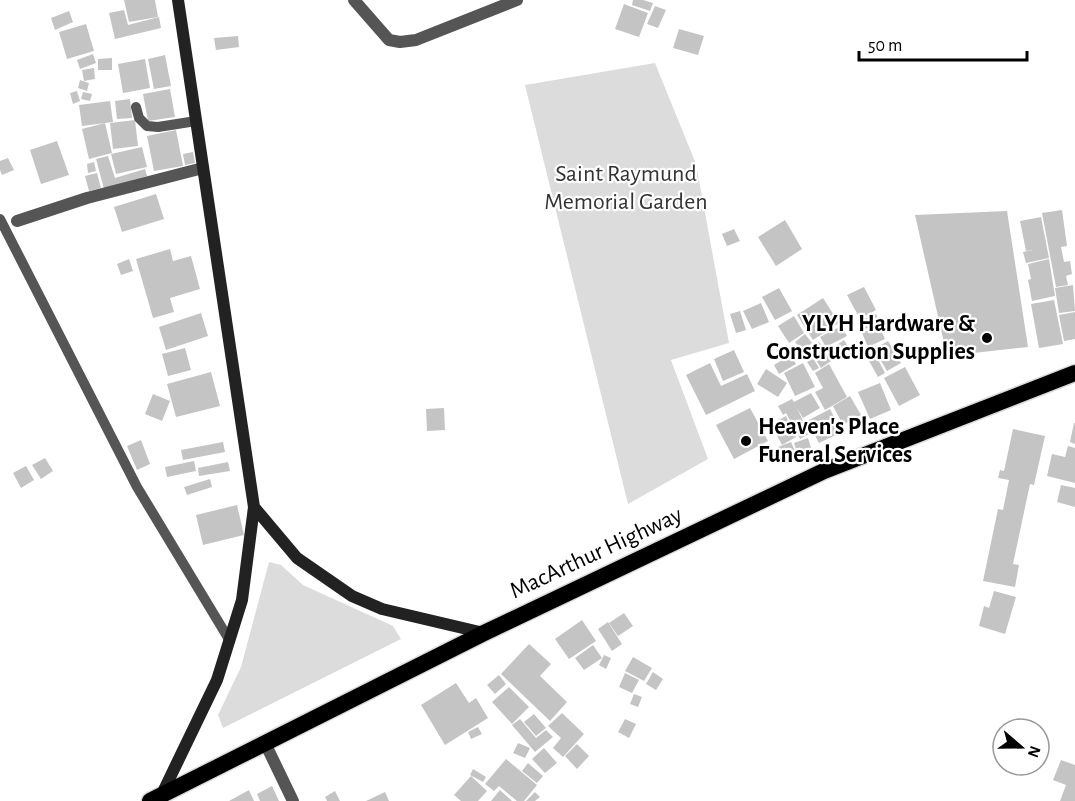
<svg xmlns="http://www.w3.org/2000/svg" width="1075" height="801" font-family="'Alegreya Sans',sans-serif">
  <style>
    .green { fill: #dcdcdc }
    .building { fill: #c4c4c4 }
    .lines { fill: none; stroke-linecap: round; stroke-linejoin: round }
    .trunk-casing { stroke: #dbdbdb; stroke-width: 19 }
    .service { stroke: #555; stroke-width: 10 }
    .minor { stroke: #555; stroke-width: 12 }
    .secondary { stroke: #222; stroke-width: 12 }
    .trunk { stroke: #000; stroke-width: 16 }
    .poi-dot { fill: #000; stroke: #fff; stroke-width: 2 }
    .labels { text-anchor: middle; dominant-baseline: central; stroke-width: 4.5; stroke-linejoin: round; paint-order: stroke }
    .park-label { font-size: 24px; fill: #333; stroke: #fff }
    .poi-label { font-size: 24px; font-weight: bold; fill: #000; stroke: #fff; text-anchor: end }
    .street-label { font-size: 24px; fill: #000; stroke: #fff }
  </style>
  <rect width="100%" height="100%" fill="#fff"/>
  <path class="green" d="M655 63 696 164 729 343 671 360 708 459 628 504 525 85Z
    M269 562 281 565 303 585 393 626 401 639 223 728 218 715 241 667Z"/>
  <path class="building" d="M124 0H155L158 17 129 22Z
    M633 0H643L653 3 650 11 632 5Z
    M624 4 648 13 639 37 615 29Z
    M655 6 666 10 658 28 647 24Z
    M124 10 128 25 159 17 161 28 115 39 109 13Z
    M69 11 73 22 55 30 51 18Z
    M86 24 94 51 67 59 59 32Z
    M679 29 704 36 698 55 673 48Z
    M238 36 239 47 216 50 214 38Z
    M93 54 96 63 80 69 77 60Z
    M165 55 171 86 154 89 148 59Z
    M112 58V70H98V59Z
    M145 59 150 88 123 93 118 64Z
    M94 68 95 79 84 81 82 70Z
    M80 80 89 83 87 91 78 88Z
    M170 89 175 117 148 121 143 94Z
    M77 91 80 101 73 104 70 93Z
    M83 92 92 94 90 101 81 99Z
    M130 99 132 118 117 119 115 101Z
    M110 101 113 122 82 126 79 105Z
    M135 120 138 146 113 149 110 123Z
    M105 123 112 153 89 159 82 129Z
    M176 130 183 166 154 171 147 136Z
    M57 141 69 175 41 184 30 150Z
    M142 147 147 167 116 174 111 154Z
    M193 152 195 163 185 165 183 154Z
    M108 156 115 178 145 169 147 176 104 189 96 159Z
    M8 158 14 170 2 175 0 170V161Z
    M94 162 96 171 88 173 87 164Z
    M97 173 101 188 89 191 85 176Z
    M156 194 164 219 122 232 114 207Z
    M1062 210 1067 246 1061 247 1064 262 1070 261 1072 274 1066 276 1068 285 1056 287 1042 213Z
    M1007 211 1028 347 947 356 915 215Z
    M1041 217 1049 258 1026 263 1023 252 1033 250 1026 251 1020 221Z
    M785 220 802 249 776 266 758 237Z
    M734 229 740 241 727 246 722 234Z
    M170 249 173 261 191 256 200 289 170 298 174 312 153 318 136 259Z
    M129 259 133 271 121 275 117 264Z
    M1049 259 1055 296 1032 301 1028 280 1031 279 1028 264Z
    M1073 285 1075 311 1059 313 1055 288Z
    M864 287 876 310 860 319 847 295Z
    M779 288 792 311 775 320 762 297Z
    M823 298 839 323 813 340 797 315Z
    M1054 300 1063 344 1039 348 1031 304Z
    M761 303 769 322 752 329 743 311Z
    M740 311 746 330 736 333 730 314Z
    M1075 312V339L1064 341 1059 315Z
    M201 313 208 336 166 350 159 327Z
    M876 314 880 323 865 329 861 320Z
    M794 316 804 333 789 343 778 326Z
    M879 325 885 339 868 347 862 333Z
    M841 326 847 336 826 347 820 337Z
    M805 334 812 343 802 350 795 342Z
    M844 340 849 348 836 356 831 349Z
    M888 341 901 363 887 371 874 349Z
    M819 342 831 361 821 368 809 349Z
    M185 348 191 370 168 376 162 354Z
    M872 348 885 373 878 377 864 352Z
    M734 350 744 372 723 381 714 359Z
    M791 355 796 364 779 374 774 365Z
    M813 358 819 368 813 371 807 362Z
    M710 363 721 386 747 374 755 391 706 415 686 375Z
    M803 363 815 387 795 396 784 373Z
    M829 364 847 397 825 410 815 392 823 388 815 373Z
    M905 367 920 395 899 406 884 378Z
    M766 369 787 383 778 397 757 384Z
    M211 372 220 406 176 417 167 384Z
    M880 383 891 410 870 419 858 392Z
    M811 393 820 408 803 418 797 408 803 421 793 426 786 413 783 415 778 406 792 399 794 402Z
    M153 394 170 401 162 421 145 414Z
    M850 396 861 415 843 425 833 406Z
    M444 408 445 430 427 431 426 409Z
    M750 408 768 441 734 459 716 425Z
    M830 409 842 432 819 443 807 421Z
    M786 416 796 437 782 445 771 424Z
    M1074 423H1075V444L1070 442Z
    M804 424 809 434 800 439 795 428Z
    M1013 429 1045 436 1034 485 1030 484 1013 564 1019 565 1015 587 983 581 998 509 1003 510 1009 480 998 478 1000 470 1004 471Z
    M808 438 811 448 797 453 794 443Z
    M141 440 150 464 137 470 127 446Z
    M223 442 225 452 183 460 181 450Z
    M791 442 796 453 783 459 778 447Z
    M1068 446 1075 448V483L1047 476 1052 454 1065 457Z
    M45 458 53 471 41 479 32 465Z
    M194 461 196 471 167 477 165 467Z
    M228 462 230 471 199 476 198 468Z
    M26 466 34 480 21 488 13 473Z
    M210 479 212 487 187 495 184 487Z
    M1061 485 1075 488V507L1057 502Z
    M237 505 244 535 203 545 196 515Z
    M994 591 1016 597 1005 634 979 626 984 606 989 608Z
    M624 613 633 626 618 636 609 623Z
    M582 620 596 641 569 659 555 639Z
    M608 622 622 644 612 651 598 629Z
    M529 644 551 664 540 676 567 702 550 721 501 674Z
    M593 645 602 658 584 670 575 658Z
    M604 655 611 658 606 669 599 665Z
    M633 657 652 668 644 681 625 671Z
    M653 672 663 679 656 690 646 684Z
    M625 673 639 680 632 693 619 687Z
    M499 675 506 684 495 694 487 685Z
    M456 683 469 703 476 698 488 718 445 745 421 705Z
    M509 687 529 707 512 724 492 702Z
    M634 694 642 697 638 707 630 704Z
    M562 713 584 734 563 757 553 748 561 738 548 726Z
    M534 714 546 728 536 736 524 722Z
    M520 719 536 738 546 730 553 737 535 752 512 725Z
    M625 719 636 724 629 738 618 732Z
    M478 727 482 734 471 739 468 732Z
    M518 743 530 748 525 758 513 753Z
    M577 744 589 756 577 769 565 756Z
    M544 748 557 763 545 773 532 759Z
    M506 759 537 785 524 801H517L499 786 494 791 485 784Z
    M1061 760 1075 765V801H1060L1066 785 1053 780Z
    M528 763 543 776 537 783 522 771Z
    M473 769 486 777 483 782 470 775Z
    M471 776 487 791 478 801H461L454 795Z
    M272 786 279 801H260L257 794Z
    M249 790 254 801H229Z
    M500 790 512 801H491Z
    M335 791 340 801H327L325 797Z
    M385 792 389 801H366Z
    M535 792 540 797 535 801H526Z"/>
  <g class="lines">
    <defs>
      <path id="trunk" d="M150 801 484 633 824 471 1075 373"/>
    </defs>
    <use href="#trunk" class="trunk-casing"/>
    <path class="service" d="M136 107 139 118 147 126 158 127 196 121
      M0 219 137 487 230 641"/>
    <path class="minor" d="M354 0 389 40 400 42 416 40 517 0
      M17 221 87 198 203 168
      M265 743 293 801"/>
    <path class="secondary" d="M254 507 297 558 352 596 382 609 484 633
      M162 794 217 680 242 600 254 507 178 0"/>
    <use href="#trunk" class="trunk"/>
  </g>
  <g class="poi-dot">
    <circle cx="987" cy="338" r="6"/>
    <circle cx="746" cy="441" r="6"/>
  </g>
  <g class="labels">
    <g class="park-label">
      <text x="626" y="174">Saint Raymund<tspan x="626" dy="28">Memorial Garden</tspan></text>
    </g>
    <g class="poi-label">
      <text x="975" y="324">YLYH Hardware &amp;<tspan x="975" dy="28">Construction Supplies</tspan></text>
      <text x="758" y="427" text-anchor="start">Heaven's Place<tspan x="758" dy="28">Funeral Services</tspan></text>
    </g>
    <g class="street-label">
      <text transform="translate(596 553) rotate(-25)">MacArthur Highway</text>
    </g>
  </g>
  <g transform="translate(1021 747) rotate(110)"><circle r="28" fill="#ffffff" stroke="#999999" stroke-width="1.5"/>
  <path d="M0-4.5L10 22L0 15L-10 22Z" fill="#000000"/>
  <text y="-9" font-size="16" font-weight="bold" text-anchor="middle" fill="#000000">N</text>
  </g>
  <path d="M859 51v9h168v-9" fill="none" stroke="#000000" stroke-width="3"/>
  <text x="868" y="51" font-size="18" fill="#000000" stroke="#ffffff" stroke-width="4.5" paint-order="stroke">50 m</text>
</svg>
